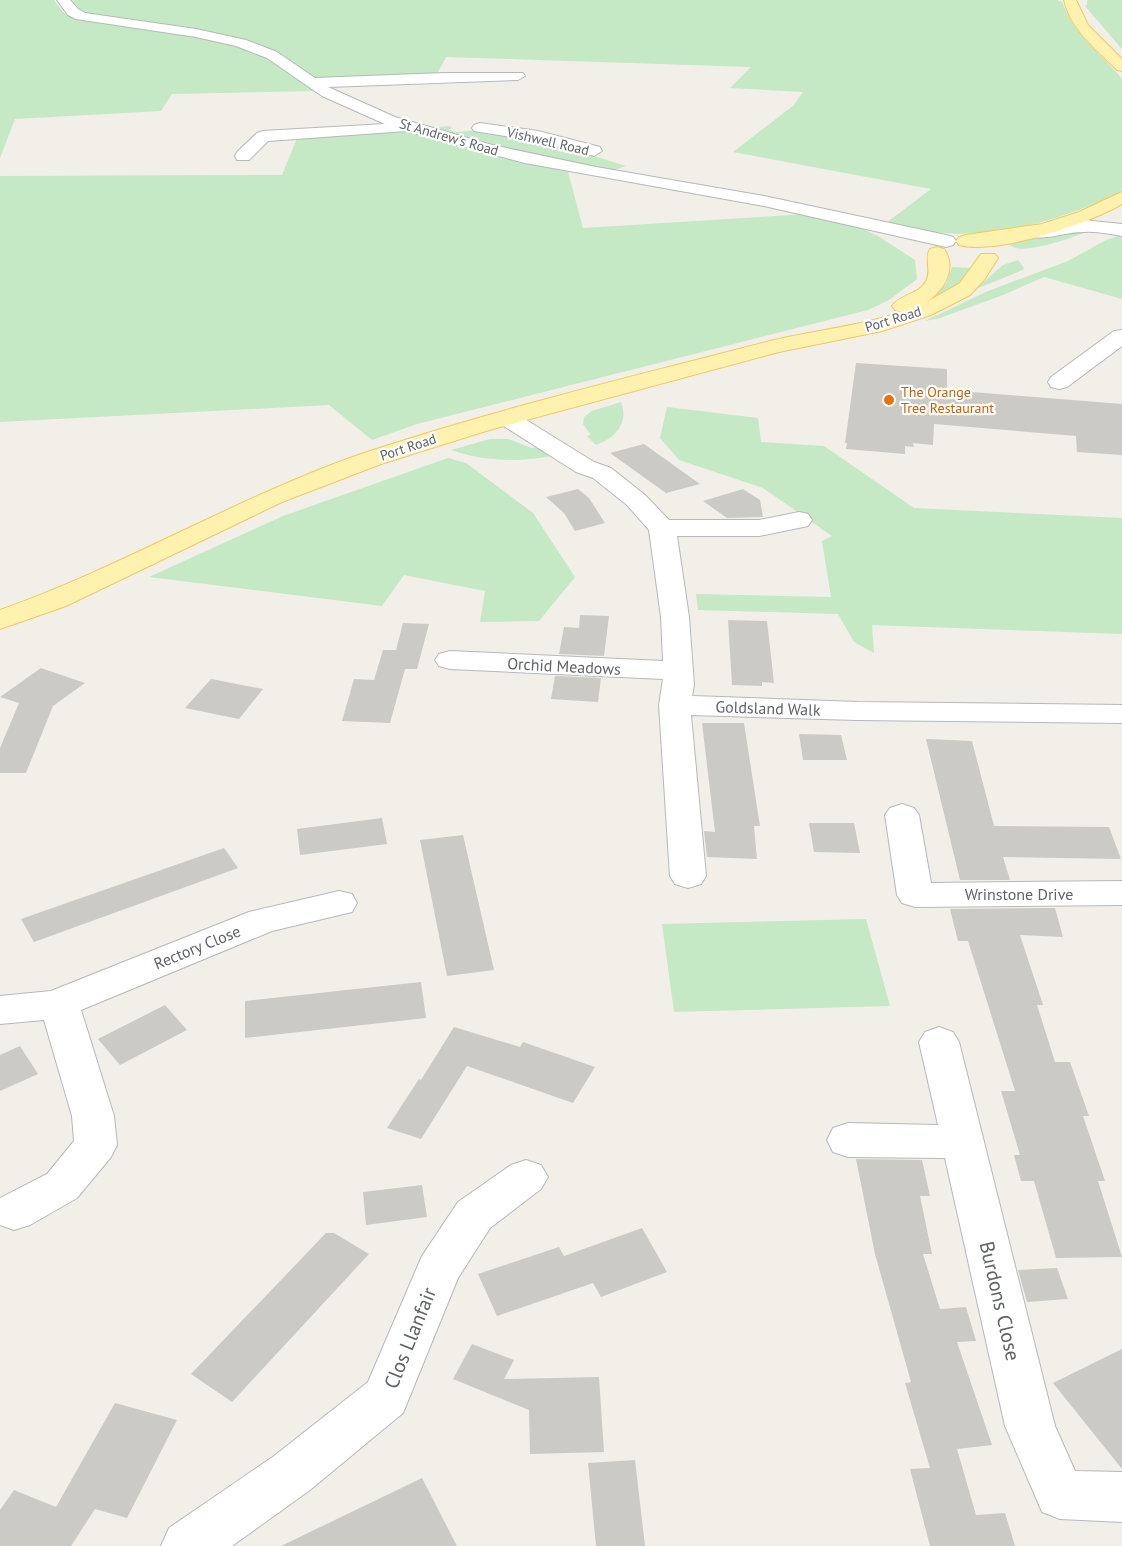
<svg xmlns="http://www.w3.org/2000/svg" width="1122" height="1546" font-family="'PT Sans',sans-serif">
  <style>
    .green { fill: #c5e8c5 }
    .building { fill: #cccac5 }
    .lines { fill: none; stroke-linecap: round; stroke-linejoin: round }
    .minor-casing { stroke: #b5b8bc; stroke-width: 2 }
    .major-casing { stroke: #f2c960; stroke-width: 2 }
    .minor { fill: #fff; fill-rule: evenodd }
    .major { fill: #fff2af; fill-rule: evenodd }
    .food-dot { fill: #e8710a; stroke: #fff; stroke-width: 2 }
    .labels { text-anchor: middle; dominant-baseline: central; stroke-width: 4.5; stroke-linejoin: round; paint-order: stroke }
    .far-street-label { font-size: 14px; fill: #5f6368; stroke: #fff }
    .far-food-label { font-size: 14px; fill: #c56008; stroke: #fff; text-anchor: start }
    .street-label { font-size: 16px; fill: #5f6368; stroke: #fff }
    .near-street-label { font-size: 20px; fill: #5f6368; stroke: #fff }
  </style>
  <rect width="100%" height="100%" fill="#f1efe8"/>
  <path class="green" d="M0 0H54L63 12 70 16 219 39 268 57 316 91 172 94 161 111 15 119 0 158Z
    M72 0H1057L1062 2C1077 40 1099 50 1122 79V189L1119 194C1038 228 973 247 886 223L931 189 733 152 794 105 803 92 730 88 751 67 446 57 437 74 319 80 274 51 233 37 97 17 82 12Z
    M1087 0H1122V49L1085 6 1087 5Z
    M414 124 437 127 450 126 452 128 448 130 456 132 480 130 542 140 626 166 614 170H605L526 153Z
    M412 131 477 152 568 172 583 228 807 214 846 221 878 236 915 260 917 279 889 300 868 310 417 424 372 440 329 405 0 422V176L282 175 298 136Z
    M1090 230C1076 237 1031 252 1016 248 1012 247 1007 243 1003 241Z
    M1122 235V299L1044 277 1003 295 940 318 925 321 988 291 1068 261 1106 240Z
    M1018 260 1024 268 1023 270 976 289 1003 265Z
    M952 267 970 268V271L957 286 929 303 926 302 946 284Z
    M621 402C629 423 616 438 596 445L587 436 591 435 583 424 584 417 592 411Z
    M667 407 758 418 761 442 824 446 914 508 1122 518V634L872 625 874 653 854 642 838 614 698 610 696 594 831 597 822 541 832 536 763 488 679 460 660 438Z
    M490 439H508L532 448 536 447 551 456C517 463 483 461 451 450Z
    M448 458 466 463 533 513 575 577 539 621 480 622 485 591 404 575 382 606 149 577 283 516Z
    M866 919 890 1006 674 1012 662 924Z"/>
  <path class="building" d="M856 363 947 369V390L1122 404V455L1077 452 1076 436 934 424 933 445 913 443 914 447 905 446V454L846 449 847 443H845Z
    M644 444 700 484 666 493 610 453Z
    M578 489 589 498 605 523 575 531 564 513 546 497Z
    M743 489 760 500 763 517 727 518 703 501Z
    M580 615 609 616 604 656 559 654 564 627 579 628Z
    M728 620 767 621 774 683 762 682V686L732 685Z
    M403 623 429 624 417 669H405L390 723 342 721 354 679 374 680 383 650H396Z
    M41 668 85 683 53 706 26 773H0V748L19 703 0 697Z
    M555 676 601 678 598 702 551 699Z
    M211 679 263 689 239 719 185 708Z
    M702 723H744L760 826H754L757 859 707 857 704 831 715 832Z
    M799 734 841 735 847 760H803Z
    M926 739 972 741 994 826 1109 827 1121 859 1003 857 1010 880H960Z
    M382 818 387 844 300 855 297 829Z
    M809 823H854L860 853 814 852Z
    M463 835 494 970 447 976 420 840Z
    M224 848 238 868 34 942 21 919Z
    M1055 908 1063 937 1020 935 1043 1005H1037L1055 1062H1070L1089 1116H1083L1105 1181H1098L1122 1257 1056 1258 1034 1181H1021L1014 1155H1020L1001 1091H1015L968 941H958L950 909Z
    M421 982 426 1018 245 1038V1001Z
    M165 1005 187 1030 120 1065 98 1039Z
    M454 1027 520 1047 523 1042 595 1067 573 1103 467 1066 421 1139 387 1128 419 1079 421 1080Z
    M20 1046 38 1074 0 1091V1055Z
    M856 1159 922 1160 930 1196H920L932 1254H923L940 1309 966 1307 976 1341 957 1342 992 1445 957 1449 976 1515 1005 1513 1015 1546H930L910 1469 930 1468 905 1383 911 1382 875 1254Z
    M422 1185 427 1217 366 1225 363 1192Z
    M642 1228 667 1272 601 1297 593 1283 497 1316 478 1274 559 1247 564 1256Z
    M326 1233H334L369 1254 232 1402 191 1374Z
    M1057 1268 1068 1299 1027 1302 1018 1270Z
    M472 1344 514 1360 504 1379 599 1377 604 1452 530 1454 529 1410 453 1379Z
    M1122 1349V1469L1053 1383Z
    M115 1403 177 1420 127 1518 95 1509 71 1546H0V1510L14 1490 56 1507Z
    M635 1460 645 1546H596L588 1463Z
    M422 1478 457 1546H281Z"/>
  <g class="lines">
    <defs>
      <path id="minor" d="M57 0H70L78 9 85 13 196 29 246 40 277 52 315 78 444 73H523L525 76 518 80 328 87 395 117 492 145 596 167 764 196 946 235 953 237 956 241 953 245 946 247 764 206 525 163 406 131 268 141 249 160H237L235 156 237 152 257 133 263 131 385 124 322 96 267 58 236 46 196 37 76 19 68 15Z
        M480 123 538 131 600 147 602 151 594 156 537 141 474 131 472 128 474 125Z
        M1083 220 1122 224V236C1110 234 1096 231 1084 232 1064 232 1047 241 1027 236L1025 232 1027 228 1054 226Z
        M1122 330V346L1067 387 1059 389 1051 387 1048 382 1051 377 1114 331Z
        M507 411 515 413 594 462 611 468 645 495 669 520H759L799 512 808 514 812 520 808 526 759 536H677L689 617 694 685 692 696 857 702 1122 705V723L857 720 691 715 706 876 701 884 688 888 675 884 670 876 659 705 663 679 450 669 439 666 435 660 439 654 450 651 663 661 661 617 649 530 627 505 593 478 576 472 499 423 495 418 499 413Z
        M902 804 914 808 919 815 931 883 1122 881V905L915 907 902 903 897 895 885 815 890 808Z
        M339 891 352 894 357 903 352 912 272 931 81 1010 114 1116 117 1145 111 1157 77 1198 30 1225 14 1230 0 1225V1198L47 1174 74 1141 72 1116 44 1020 0 1024V996L51 991 249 912Z
        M939 1027 953 1032 959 1042 1055 1426 1075 1471 1122 1472V1522L1060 1519 1042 1512 1005 1426 945 1158 848 1157 833 1152 827 1140 833 1128 848 1123 938 1125 919 1042 925 1032Z
        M526 1160 541 1165 548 1177 541 1189 490 1228 458 1278 403 1413 310 1490 232 1546H161L169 1528 274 1456 368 1382 422 1256 458 1202 511 1165Z"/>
      <path id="major" d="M1064 0H1076L1088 25 1122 59V71L1117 70C1096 49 1071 30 1064 0Z
        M1122 192V204C1088 224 997 255 959 245L956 241 959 237 966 235 1042 224 1079 212Z
        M937 247 944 249C958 269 943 292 925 303L960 283 981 254H995L998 258 984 280 970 295 931 315 882 331 779 352 486 431 381 464 282 502 66 606 0 629V610C125 566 239 496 364 453 497 409 635 376 770 341 814 330 858 327 901 312L895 310 892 306C900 294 919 295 926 281 932 271 924 258 930 249Z"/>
    </defs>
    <use href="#minor" class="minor-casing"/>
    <use href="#major" class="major-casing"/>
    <use href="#minor" class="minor"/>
    <use href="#major" class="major"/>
  </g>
  <circle class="food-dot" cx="889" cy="400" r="6"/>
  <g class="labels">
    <g class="far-street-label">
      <text transform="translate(449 137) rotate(16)">St Andrew's Road</text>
      <text transform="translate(548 141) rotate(13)">Vishwell Road</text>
      <text transform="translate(893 319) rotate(-17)">Port Road</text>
      <text transform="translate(408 447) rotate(-18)">Port Road</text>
    </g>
    <g class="far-food-label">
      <text x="901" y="392">The Orange<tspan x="901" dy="16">Tree Restaurant</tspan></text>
    </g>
    <g class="street-label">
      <text transform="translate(564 666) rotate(3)">Orchid Meadows</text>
      <text transform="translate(768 708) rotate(2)">Goldsland Walk</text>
      <text x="1019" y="894">Wrinstone Drive</text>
      <text transform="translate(197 947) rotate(-22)">Rectory Close</text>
    </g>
    <g class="near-street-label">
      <text transform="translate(1000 1301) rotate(77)">Burdons Close</text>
      <text transform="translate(410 1338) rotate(-68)">Clos Llanfair</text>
    </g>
  </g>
</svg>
